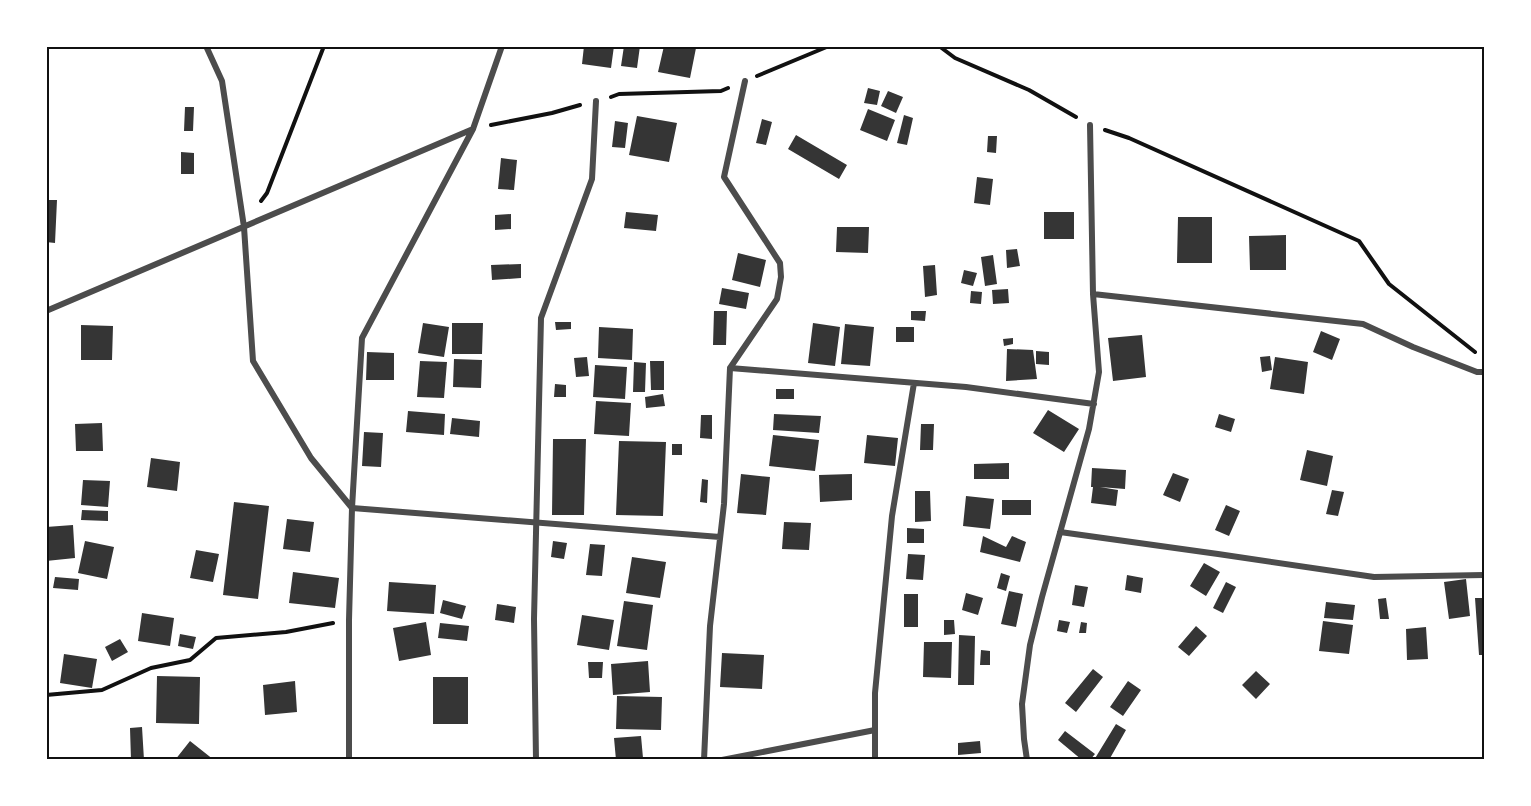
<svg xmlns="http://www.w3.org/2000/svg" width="1531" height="806" font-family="Arial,sans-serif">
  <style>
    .building { fill: #353535 }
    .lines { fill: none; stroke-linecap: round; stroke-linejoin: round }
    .path { stroke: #111; stroke-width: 4 }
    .minor { stroke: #4c4c4c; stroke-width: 6 }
    .neatline { fill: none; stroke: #111; stroke-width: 2 }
  </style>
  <rect width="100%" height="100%" fill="#fff"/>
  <path class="building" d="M584 46H614L611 68 582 64Z
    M624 46H640L637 68 621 66Z
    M664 46 696 48 690 78 658 72Z
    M868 88 880 91 877 105 864 103Z
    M888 91 903 97 896 113 881 106Z
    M185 107H194L193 131H184Z
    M868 109 895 120 887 141 860 130Z
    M904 115 913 118 907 145 897 143Z
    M637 116 677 123 669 162 629 155Z
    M762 119 772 122 766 145 756 143Z
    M615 121 628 123 625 148 612 147Z
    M796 135 847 165 839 179 788 149Z
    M988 136H997L996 153 987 152Z
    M181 152 194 153V174H181Z
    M501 158 517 160 514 190 498 189Z
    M977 177 993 179 990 205 974 203Z
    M46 200H57L55 243 46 242Z
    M626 212 658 215 656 231 624 228Z
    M1044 212H1074V239H1044Z
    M511 214V229L495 230V215Z
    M1178 217H1212V263H1177Z
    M837 227H869L868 253 836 252Z
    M1286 235V270H1250L1249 236Z
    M1017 249 1020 266 1007 268 1006 250Z
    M738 253 766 260 760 287 732 280Z
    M993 255 997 284 985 286 981 257Z
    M521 264V278L492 280 491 265Z
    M935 265 937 295 925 297 923 266Z
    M964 270 977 273 973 286 961 283Z
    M722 288 749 293 746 309 719 304Z
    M1008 289 1009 303 993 304 992 290Z
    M971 291 982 292 981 304 970 303Z
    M714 311H727L726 345H713Z
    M911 311H926L925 321 911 320Z
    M555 322H571V329L556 330Z
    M423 323 449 327 444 357 418 353Z
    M452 323H483L482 354H452Z
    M813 323 840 327 835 366 808 363Z
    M845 324 874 327 870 366 841 364Z
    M81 325 113 326 112 360H81Z
    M599 327 633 329 632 360 598 358Z
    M896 327H914V342H896Z
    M1321 331 1340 339 1332 360 1313 352Z
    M1142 335 1146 377 1113 381 1108 338Z
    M1013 338V344L1004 346 1003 339Z
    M1007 349 1033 350 1037 379 1006 381Z
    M1036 351 1049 352V365L1036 364Z
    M367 352 394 353V380H366Z
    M1270 356 1272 370 1262 372 1260 357Z
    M587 357 589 376 576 377 574 358Z
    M1275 357 1308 362 1304 394 1270 389Z
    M454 359 482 360 481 388 453 387Z
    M420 361 447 362 444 398 417 397Z
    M650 361H664V390H651Z
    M634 362 646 363 645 392H633Z
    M595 365 627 367 625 399 593 397Z
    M555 384 566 385V397H554Z
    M776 389H794V399H776Z
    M663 394 665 406 646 408 645 397Z
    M596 401 631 403 629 436 594 434Z
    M1048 410 1079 429 1064 452 1033 433Z
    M408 411 445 414 444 435 406 432Z
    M774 414 821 416 819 433 773 430Z
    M1219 414 1235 419 1231 432 1215 427Z
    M701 415H712V439L700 438Z
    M452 418 480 421 479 437 450 434Z
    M102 423 103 451H76L75 424Z
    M921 424H934L933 450H920Z
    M364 432 383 433 381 467 362 466Z
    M773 435 819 440 815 471 769 466Z
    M867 435 898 438 895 466 864 463Z
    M553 439H586L584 515H552Z
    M619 441 666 442 663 516 616 515Z
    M672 444H682V455H672Z
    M1307 450 1333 456 1327 486 1300 480Z
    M151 458 180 462 177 491 147 487Z
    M1009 463V479H974V464Z
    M1092 468 1126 470 1125 489 1100 487 1118 490 1116 506 1091 503 1093 487H1091Z
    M1173 473 1189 479 1180 502 1163 495Z
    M741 474 770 477 766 515 737 513Z
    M852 474V500L820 502 819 475Z
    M702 479 708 480 707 503 700 502Z
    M83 480 110 481 108 507 81 505Z
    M1332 490 1344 492 1338 516 1326 514Z
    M915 491H930L931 521 915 522Z
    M966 496 994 499 990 529 963 526Z
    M1002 500H1031V515H1002Z
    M234 502 269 506 258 599 223 595Z
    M1226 505 1240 511 1229 536 1215 530Z
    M82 510 108 511V521L81 520Z
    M287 519 314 522 310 552 283 549Z
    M784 522 811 523 809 550 782 549Z
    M73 525 75 558 46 561V527Z
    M907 528 924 529V543H907Z
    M983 536 1006 547 1012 536 1026 542 1020 562 980 552Z
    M85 541 114 547 107 579 78 573Z
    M553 541 567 543 564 559 551 557Z
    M590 544 605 545 602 576 586 575Z
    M196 550 219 554 213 582 190 578Z
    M908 554 925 555 923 580 906 579Z
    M632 557 666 562 660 598 626 593Z
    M1204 563 1220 572 1206 596 1190 586Z
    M293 572 339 578 335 608 289 603Z
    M1001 573 1010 576 1006 591 997 588Z
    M1127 575 1143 578 1141 593 1125 590Z
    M55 577 79 579 78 590 53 588Z
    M1466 579 1470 616 1449 619 1444 582Z
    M389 582 436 585 434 614 387 611Z
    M1226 582 1236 587 1223 613 1213 608Z
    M1075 585 1088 587 1084 607 1072 605Z
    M1009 591 1023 594 1016 627 1001 624Z
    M966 593 983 598 978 615 962 610Z
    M904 594H918V627H904Z
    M1386 598 1389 619H1380L1378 599Z
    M1475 598H1484V655H1479Z
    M443 600 466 606 462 619 440 613Z
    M624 601 653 605 647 650 617 646Z
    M1326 602 1355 605 1353 620 1324 618Z
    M497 604 516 607 514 623 495 620Z
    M142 613 174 618 170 646 138 641Z
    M582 615 614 620 609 650 577 645Z
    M944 620H954L955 634 944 635Z
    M1059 620 1070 622 1067 633 1057 631Z
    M1323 621 1353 625 1349 654 1319 651Z
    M426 622 431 655 399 661 393 628Z
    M1081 622 1087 623 1086 633H1079Z
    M440 623 469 626 467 641 438 638Z
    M1196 626 1207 636 1189 656 1178 647Z
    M1426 627 1428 659 1407 660 1406 629Z
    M180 634 196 637 193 649 178 646Z
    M959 635 975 636 974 685H958Z
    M120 639 128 652 112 661 105 647Z
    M924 642H952L951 678 923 677Z
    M981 650 990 651V665H980Z
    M722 653 764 655 762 689 720 687Z
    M64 654 97 659 92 688 60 683Z
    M648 661 650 692 613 695 611 664Z
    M588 662H603L602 678H589Z
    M1093 669 1103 677 1076 712 1065 703Z
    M1256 671 1270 684 1256 699 1242 685Z
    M157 676 200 677 199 724 156 723Z
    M433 677H468V724H433Z
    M295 681 297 712 265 715 263 685Z
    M1128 681 1141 690 1123 716 1110 707Z
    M617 696 662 697 661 730 616 729Z
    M1116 724 1126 730 1109 760H1094Z
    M142 727 144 760H131L130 728Z
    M1065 731 1095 754 1090 760H1082L1058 740Z
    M641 736 643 758 616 760 614 738Z
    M190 741 214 760H175Z
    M980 741 981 753 958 755V743Z"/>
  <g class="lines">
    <path class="path" d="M939 46 955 58 1029 90 1076 117
      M757 76 829 46
      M611 97 619 94 721 91 728 88
      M491 125 552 113 580 105
      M1105 130 1129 138 1359 241 1389 284 1475 352
      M261 201 267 193 324 46
      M46 695 102 690 151 668 190 660 216 638 286 632 333 623"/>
    <path class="minor" d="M206 46 222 81 244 227 253 361 311 458 352 508 720 537
      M1093 294 1363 324 1413 347 1477 372H1484
      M46 311 473 129
      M730 368 966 387 1094 404
      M1060 532 1218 554 1374 577 1484 575
      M349 760V620L352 508 362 338 473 129 502 46
      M536 760 534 619 541 318 592 179 596 101
      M704 760 710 626 724 504 730 368 777 299 781 277 780 263 724 177 745 81
      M722 760 875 730
      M875 760V693L892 516 914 383
      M1027 760 1024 739 1022 704 1030 645 1042 597 1089 429 1099 372 1093 294 1090 125"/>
  </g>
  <rect width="1531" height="806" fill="none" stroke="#ffffff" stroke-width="96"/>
  <rect x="48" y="48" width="1435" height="710" class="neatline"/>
</svg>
